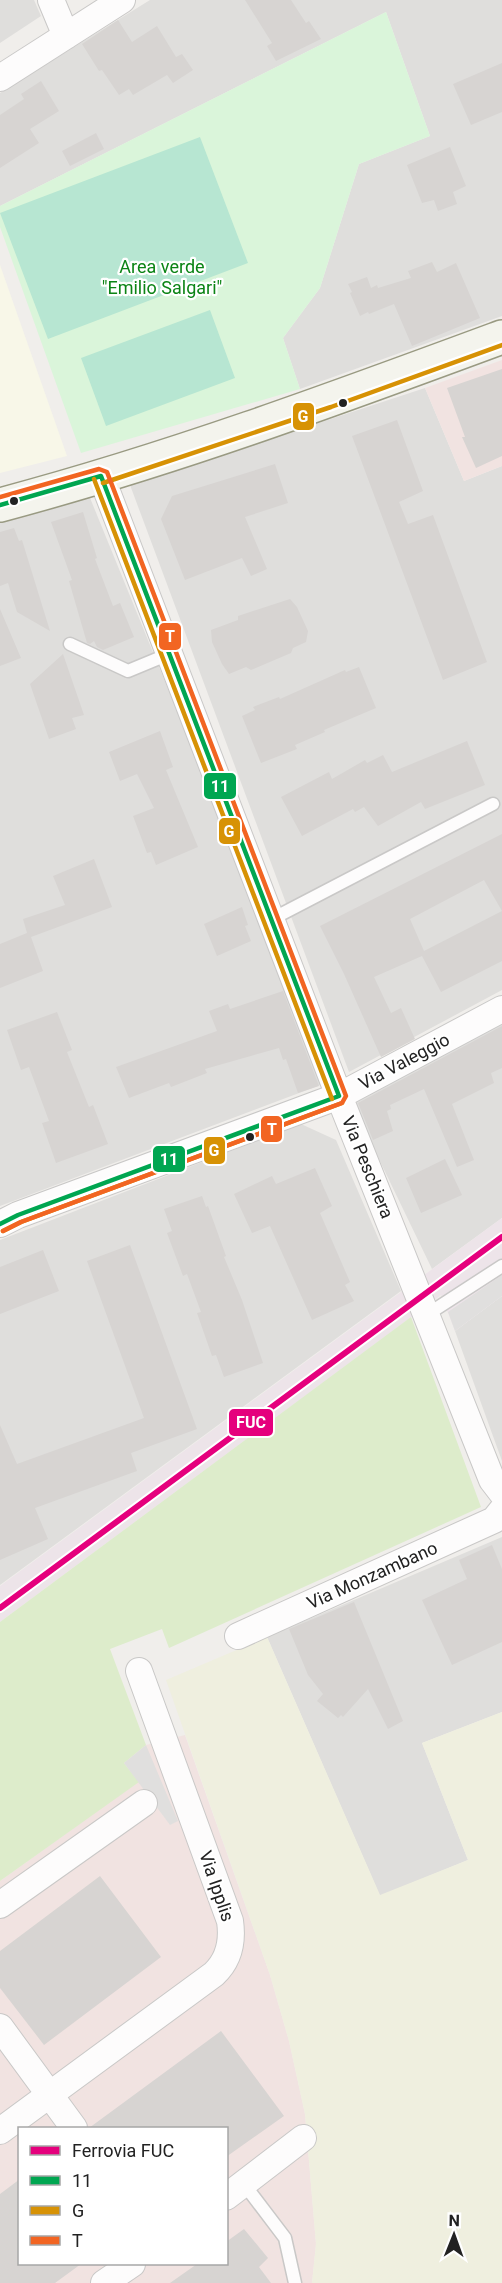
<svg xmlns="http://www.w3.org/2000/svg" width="502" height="2283" font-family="Roboto,sans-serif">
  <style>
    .residential { fill: #dfdedc }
    .commercial { fill: #f1e3e1; fill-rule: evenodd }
    .industrial { fill: #ede4e9 }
    .education { fill: #f8f7e8 }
    .farmland { fill: #efefdf }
    .grass { fill: #ddeccb }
    .park { fill: #daf5da }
    .pitch { fill: #b7e6d2 }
    .parking { fill: #e0dfde }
    .building { fill: #d7d4d2; fill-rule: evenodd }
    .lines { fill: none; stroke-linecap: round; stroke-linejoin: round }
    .lane-casing { stroke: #c9c8c7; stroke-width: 15 }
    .street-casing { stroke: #c9c8c7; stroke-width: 28 }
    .secondary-casing { stroke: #999a82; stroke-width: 36 }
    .lane { stroke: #fdfcfc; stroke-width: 12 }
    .street { stroke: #fdfcfc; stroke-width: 26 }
    .secondary { stroke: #f4f4ed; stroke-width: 33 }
    .bus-1-casing { stroke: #fff; stroke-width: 9 }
    .bus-2-casing { stroke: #fff; stroke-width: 9 }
    .bus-3-casing { stroke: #fff; stroke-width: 9 }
    .bus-1 { stroke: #00a651; stroke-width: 4.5 }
    .bus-2 { stroke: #d79205; stroke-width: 4.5 }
    .bus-3 { stroke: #f26522; stroke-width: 4.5 }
    .rail-1-casing { stroke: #fff; stroke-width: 10 }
    .rail-1 { stroke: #e5007d; stroke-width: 6 }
    .bus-dot { fill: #222; stroke: #fff; stroke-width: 2 }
    .labels { text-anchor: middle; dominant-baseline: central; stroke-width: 4.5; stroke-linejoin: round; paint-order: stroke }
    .park-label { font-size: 18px; fill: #0c8416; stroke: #fff }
    .street-label { font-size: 18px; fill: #222; stroke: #fff }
    .line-badge { stroke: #fff; stroke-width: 2 }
    .badge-label { font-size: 16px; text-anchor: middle; font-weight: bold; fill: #fff }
  </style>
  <rect width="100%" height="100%" fill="#f0eeeb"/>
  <path class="residential" d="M0 0H34L41 16 0 43Z
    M150 0H502V316L300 389 283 338 320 288 359 164 430 136 386 12 0 206V93Z
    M425 388 464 481 502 466V990L349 1072 130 485Z
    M88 493 290 988 323 1084 0 1206V517Z
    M502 1022V1218L432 1269 349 1097Z
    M301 1124 336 1140 401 1291 0 1585V1240Z
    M502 1296V1461L455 1331Z
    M502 1537V1712L422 1743 468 1860 380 1896 267 1637Z"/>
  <path class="commercial" d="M502 360V466L464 481 425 388Z
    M185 1735 270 1975 289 2041 305 2114 316 2244 312 2283H0V1881L138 1782 124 1763 146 1745ZM20 2128H226V2264H20Z"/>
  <path class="industrial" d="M502 1218V1296L455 1331 441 1295 0 1622V1586Z"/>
  <path class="education" d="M0 265 67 456 0 473Z"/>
  <path class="farmland" d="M267 1637 380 1895 468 1860 422 1743 502 1712V2283H312L316 2244 305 2114 289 2041 270 1975 166 1680Z"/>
  <path class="grass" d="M411 1317 481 1507 169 1648 162 1629 110 1649 146 1745 124 1763 139 1782 0 1881V1622Z"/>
  <path class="park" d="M386 12 430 136 359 164 320 288 283 338 300 389 81 453 0 227V206Z"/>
  <path class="pitch" d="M200 137 248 263 48 339 0 213Z
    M210 310 235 378 106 426 81 358Z"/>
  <path class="parking" d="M502 1275V1296L455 1331 448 1312Z
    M146 1745 178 1821 170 1825 124 1763Z"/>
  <path class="building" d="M245 0H291L306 23 309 21 321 39 276 61 267 46 272 43Z
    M118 20 132 42 157 26 176 57 182 54 193 70 173 83 167 75 133 95 129 89 119 95 102 70 99 71 82 44Z
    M502 63V112L471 125 453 84Z
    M41 81 59 111 30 129 39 143 0 168V115L24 99 21 94Z
    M96 133 104 149 70 166 62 151Z
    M450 147 466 186 453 192 457 204 438 211 434 200 422 203 407 165Z
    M432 262 437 272 456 263 480 318 412 346 394 304 369 314 368 312 360 316 350 293 352 292 348 284 367 277 371 288 377 285 378 288 411 278 408 271Z
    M502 369V456L476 468 462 437H465L447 388Z
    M397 420 423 491 399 502 408 524 433 515 487 662 443 680 352 436Z
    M275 464 288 503 245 517 267 569 251 576 242 558 185 580 161 519 172 496Z
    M83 512 97 558 95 559 113 606 120 603 134 637 103 650 97 647 94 641 90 644 87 643 69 581 72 580 51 522Z
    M14 528 19 541 22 540 50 631 17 612 8 583 0 586V532Z
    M290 599 297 607 308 631 306 642 293 648 291 653 251 670 246 667 229 674 222 664 212 642 211 630 238 620V616Z
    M0 609 21 658 0 666Z
    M63 654 84 715 72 718 76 729 49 739 30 684Z
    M359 667 376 708 324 730 325 732 295 745 297 749 261 763 242 716 255 710 253 707 279 697 280 699 345 670 346 672Z
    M160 731 173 767 166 770 198 847 156 865 151 852 147 853 133 816 154 808 137 774 120 781 109 752Z
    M467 741 485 785 425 809 421 802 378 826 364 807 355 812 353 809 302 836 281 797 329 772 332 779 365 760 367 763 383 755 392 772Z
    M502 834V961L441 992 422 956 374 977 391 1013 401 1008 415 1039 381 1057 344 974 320 926ZM484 880 502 911 424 951 410 919Z
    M94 859 112 907 31 937 43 971 0 988V944L27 933 23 919 65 905 53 876Z
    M242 907 248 925 245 926 251 941 217 956 204 924Z
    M283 991 319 1086 298 1093 286 1059 283 1060 279 1048 205 1069 207 1073 171 1087 169 1083 129 1098 116 1067 217 1031 209 1011 228 1004 230 1009Z
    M57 1012 72 1050 67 1052 89 1107 93 1105 108 1144 56 1163 42 1123 49 1121 29 1067 21 1070 7 1030Z
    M502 1026V1068L491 1073 494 1083 452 1104 474 1160 457 1167 424 1089 390 1105 391 1109 387 1111 393 1131 373 1140 358 1103Z
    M445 1159 462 1195 421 1213 406 1178Z
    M315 1168 332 1206 320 1213 350 1282 345 1285 354 1301 312 1320 270 1226 252 1233 234 1194 272 1176 276 1184Z
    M202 1196 206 1207 208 1206 226 1256 224 1257 242 1300 263 1363 224 1377 216 1355 212 1356 197 1313 201 1312 187 1274 183 1276 167 1233 172 1231 164 1209Z
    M130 1245 197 1429 131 1453 137 1471 35 1508 48 1539 0 1560V1425L17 1464 144 1418 87 1261Z
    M43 1250 59 1291 0 1314V1267Z
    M492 1545 502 1569V1642L452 1665 422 1600 467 1579 459 1560Z
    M354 1602 403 1721 388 1729 368 1689 343 1717 341 1715 338 1718 317 1701 323 1694 308 1675 289 1629Z
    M100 1876 161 1957 44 2045 0 1988V1951Z
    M221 2031 284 2116 226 2157V2128H89Z
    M20 2179V2264H81L55 2283H0V2194Z
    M244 2229 268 2258 259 2267 271 2283H170L197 2264H226V2242Z"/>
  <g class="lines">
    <defs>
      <path id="lane" d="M70 644 128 671 169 654
        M272 919 493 804
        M428 1314 502 1266
        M244 2184 285 2238 295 2283"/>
      <path id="street" d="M51 0 66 36
        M0 78 122 0
        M101 476 339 1096 492 1480 502 1493
        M0 1224 18 1215 339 1096 502 1009
        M238 1636 494 1520 502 1510
        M0 1905 144 1803
        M0 2027 74 2128
        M0 2131 214 1974C229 1960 233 1942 230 1921L139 1671
        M226 2197 303 2138
        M104 2283 132 2264"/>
      <path id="secondary" d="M0 505C170 460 337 398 502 337"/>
    </defs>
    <use href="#lane" class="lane-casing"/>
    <use href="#street" class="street-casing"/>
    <use href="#secondary" class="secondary-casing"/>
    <use href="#lane" class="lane"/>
    <use href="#street" class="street"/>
    <use href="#secondary" class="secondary"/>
    <defs>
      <path id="bus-1" d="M101 476 339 1096
        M0 505 101 476
        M0 1224 18 1215 339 1096"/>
      <path id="bus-2" d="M94 479 332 1099
        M103 483 331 407 502 345
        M3 1231 21 1222 342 1103"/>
      <path id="bus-3" d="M0 497 99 469 107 472 346 1096 342 1103 21 1222 3 1231"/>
    </defs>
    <use href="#bus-1" class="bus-1-casing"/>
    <use href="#bus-2" class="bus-2-casing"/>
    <use href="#bus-3" class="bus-3-casing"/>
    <use href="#bus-1" class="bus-1"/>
    <use href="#bus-2" class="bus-2"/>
    <use href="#bus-3" class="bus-3"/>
    <defs>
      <path id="rail-1" d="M0 1608 502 1237"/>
    </defs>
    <use href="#rail-1" class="rail-1-casing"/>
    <use href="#rail-1" class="rail-1"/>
  </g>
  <g class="bus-dot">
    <circle cx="343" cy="403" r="5"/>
    <circle cx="14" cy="501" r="5"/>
    <circle cx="250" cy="1137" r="5"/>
  </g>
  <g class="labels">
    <g class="park-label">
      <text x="162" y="266">Area verde<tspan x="162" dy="21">"Emilio Salgari"</tspan></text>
    </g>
    <g class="street-label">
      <text transform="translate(404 1061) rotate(-28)">Via Valeggio</text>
      <text transform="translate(368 1167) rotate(68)">Via Peschiera</text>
      <text transform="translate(372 1575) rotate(-24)">Via Monzambano</text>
      <text transform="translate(217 1886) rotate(71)">Via Ipplis</text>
    </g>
  </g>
  <g class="line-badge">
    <rect x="292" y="402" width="23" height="29" rx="6" fill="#d79205"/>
    <rect x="158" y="622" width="24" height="29" rx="6" fill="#f26522"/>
    <rect x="203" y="772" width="34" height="28" rx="6" fill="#00a651"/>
    <rect x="218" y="817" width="23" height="28" rx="6" fill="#d79205"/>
    <rect x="260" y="1115" width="23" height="28" rx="6" fill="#f26522"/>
    <rect x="203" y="1136" width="23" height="29" rx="6" fill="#d79205"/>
    <rect x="152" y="1145" width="34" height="28" rx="6" fill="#00a651"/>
    <rect x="228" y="1408" width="46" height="29" rx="6" fill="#e5007d"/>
  </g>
  <g class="badge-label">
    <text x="303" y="422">G</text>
    <text x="170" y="642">T</text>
    <text x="220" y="792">11</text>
    <text x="229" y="837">G</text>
    <text x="272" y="1135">T</text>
    <text x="214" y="1156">G</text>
    <text x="169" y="1165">11</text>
    <text x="251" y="1428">FUC</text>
  </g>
  <rect x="18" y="2127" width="210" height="138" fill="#ffffff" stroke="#a7a7a7" stroke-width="1.5"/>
  <rect x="30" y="2146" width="30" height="9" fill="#e5007d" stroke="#a7a7a7" stroke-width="1.5"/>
  <text x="72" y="2157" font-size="18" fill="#222222">Ferrovia FUC</text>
  <rect x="30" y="2176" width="30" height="9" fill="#00a651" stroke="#a7a7a7" stroke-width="1.5"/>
  <text x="72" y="2187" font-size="18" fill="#222222">11</text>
  <rect x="30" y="2206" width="30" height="9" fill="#d79205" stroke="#a7a7a7" stroke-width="1.5"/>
  <text x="72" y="2217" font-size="18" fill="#222222">G</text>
  <rect x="30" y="2236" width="30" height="9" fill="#f26522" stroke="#a7a7a7" stroke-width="1.5"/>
  <text x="72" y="2247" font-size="18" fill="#222222">T</text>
  <g transform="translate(454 2235) rotate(1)" stroke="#ffffff" stroke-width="4.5" paint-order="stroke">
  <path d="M0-4.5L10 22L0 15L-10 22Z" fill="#222222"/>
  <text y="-9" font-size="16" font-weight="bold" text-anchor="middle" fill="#222222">N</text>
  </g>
</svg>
